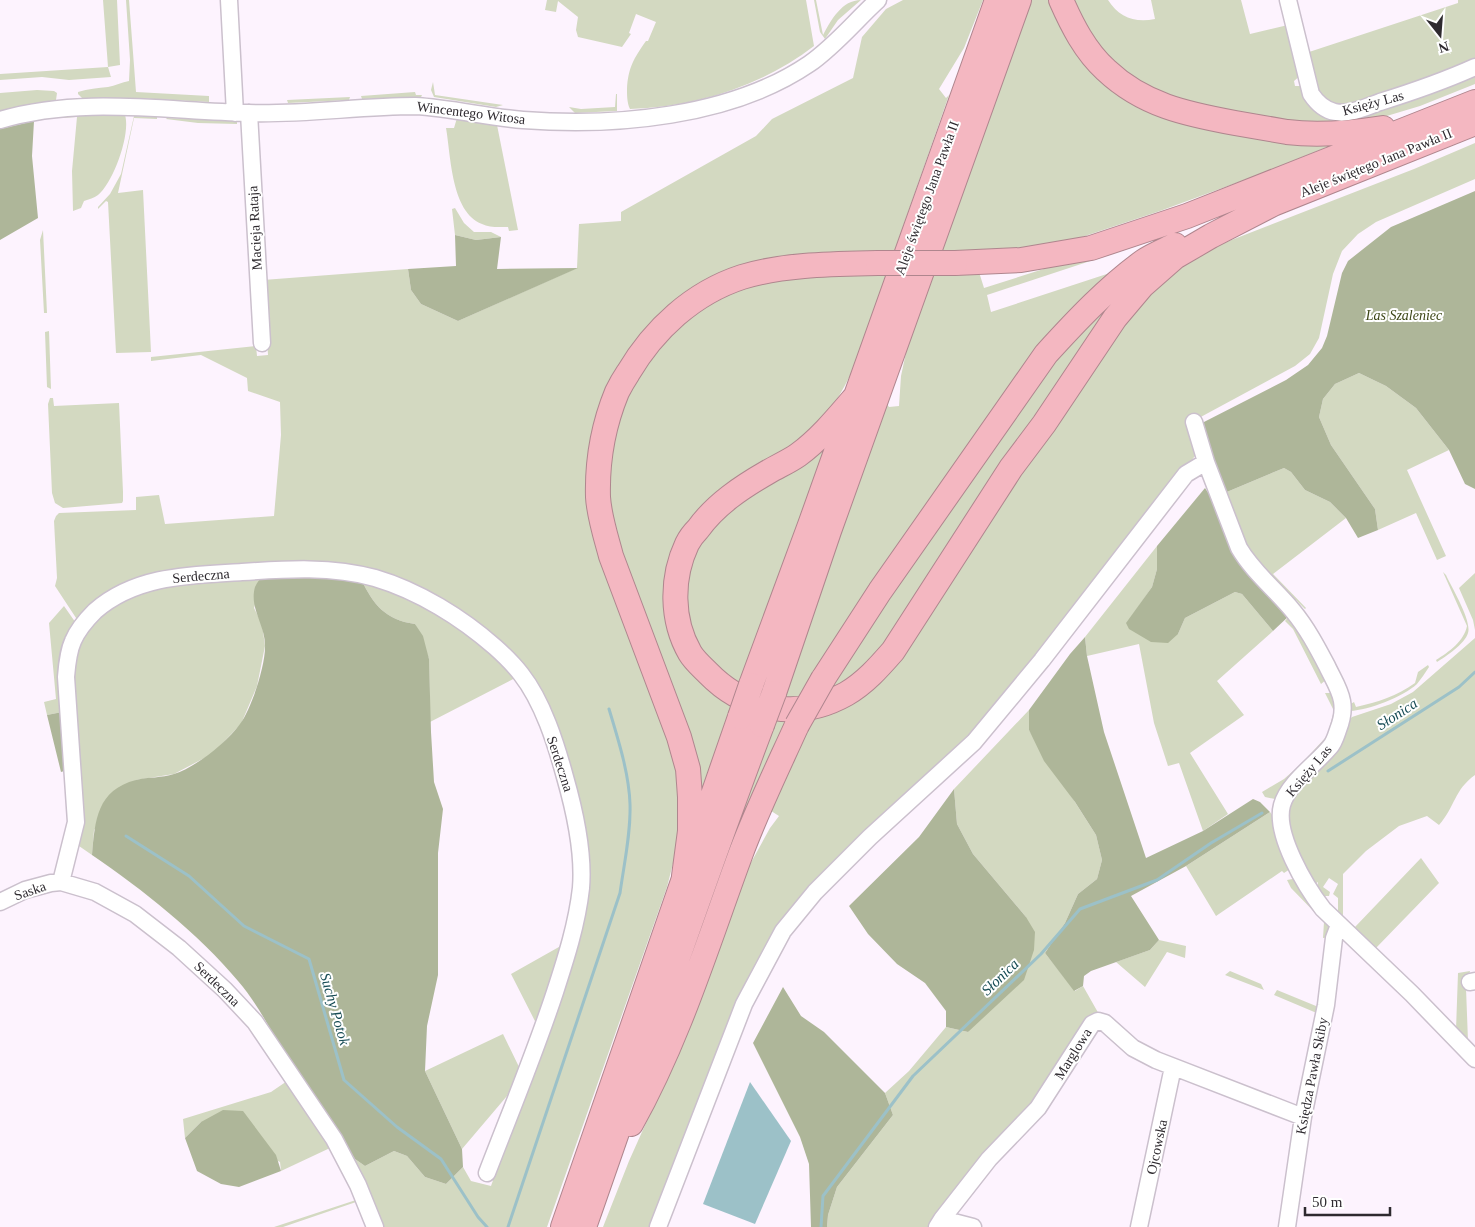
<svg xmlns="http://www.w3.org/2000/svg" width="1475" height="1227" font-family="'Times New Roman',serif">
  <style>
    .green { fill: #d3d9c1 }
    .forest { fill: #aeb699 }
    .water { fill: #9cc1c8 }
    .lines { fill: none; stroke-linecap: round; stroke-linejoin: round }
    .stream { stroke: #9cc1c8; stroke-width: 3 }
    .minor-casing { stroke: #cbc0cd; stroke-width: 19 }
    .highway-casing { stroke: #af868e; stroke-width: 26 }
    .minor { stroke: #fff; stroke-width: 16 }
    .highway { stroke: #f4b7c1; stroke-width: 24 }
    .highway-bridge-casing { stroke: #af868e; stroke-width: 26; stroke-linecap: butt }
    .highway-bridge { stroke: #f4b7c1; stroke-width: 24 }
    .labels { text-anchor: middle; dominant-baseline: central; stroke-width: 4; stroke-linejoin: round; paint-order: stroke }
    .street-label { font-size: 14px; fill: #2e2a2f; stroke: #fff }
    .park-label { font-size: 14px; font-style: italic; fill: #3c4616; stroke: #fff }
    .water-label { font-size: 15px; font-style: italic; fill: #174c55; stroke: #fff }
  </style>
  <rect width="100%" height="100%" fill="#fdf3fe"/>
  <path class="green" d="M103 0H117L120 65 108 67 111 77 69 80 42 77 0 80V74L108 67Z
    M126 0H129L136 92 209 96V102L136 98H82L78 94V92C88 89 98 88 108 87 115 86 122 82 129 81L130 60Z
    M547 0H806L814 46C762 86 696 107 630 109 627 103 627 95 627 89 628 68 634 58 646 41H648L656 22 636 14 629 33 631 34 622 47 578 37 576 30 578 17 558 1 556 12 545 10Z
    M814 0H816L823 35C831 20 842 0 861 0L838 20 825 39 820 32Z
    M903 0H983L964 48 939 89 946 98 949 95 854 367C843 391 829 415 810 434 779 464 737 480 705 510 674 539 661 588 674 629 675 635 677 642 680 647 687 658 696 672 705 681 713 688 724 694 733 701L697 809 695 808C694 792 694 775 692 759 689 743 684 726 679 711 665 671 647 632 631 592 623 570 614 547 609 523 601 481 608 425 627 387 637 367 651 351 665 335 711 285 782 265 848 268L853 254 777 260 746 270 705 288 675 309 648 335 615 384 601 419 596 451 593 485 603 550 671 729 681 767 683 800 682 828 667 887 547 1227H379L362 1184 346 1154 351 1152 355 1159 365 1166 394 1151 407 1156 425 1177 446 1184 463 1167 471 1181 491 1186 578 941 586 891 585 855 572 779 541 700 526 674 507 651 490 636 457 613 425 595 384 576 330 565V568L293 565 184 573 155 578 131 585 115 594 99 604 80 624 55 586 57 578 54 521 56 516 59 513 136 510V497L159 495 165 524 274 516 281 435 280 402 248 391 247 378 201 355 151 361V357L256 346 257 356 268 355 263 280 408 269 411 290 421 304 458 321 577 268 579 224 621 221V212L756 136 772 119 853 78 862 37 886 9Z
    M1029 0H1054L1114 86 1342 141 1255 176 1160 211 1082 237 1035 248 979 272 984 288 1289 191 1154 240 987 295 991 312 1119 270 1059 352 1087 319 1129 287 878 657 848 683 807 699 767 700 707 663 684 617V576L704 531 832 429 743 682 784 693 885 405 887 404 889 407 899 406 901 376 907 348 1011 57Z
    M1070 0H1108C1119 17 1134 23 1155 19L1151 0H1241L1250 34 1288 25 1301 75 1294 81 1295 86H1303L1328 114 1475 71V84L1420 106 1380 118 1288 125 1144 91 1100 53Z
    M1458 0H1475V65L1346 109 1320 100 1306 53 1458 3Z
    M433 82 435 95 503 105 496 107 434 97 431 90Z
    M37 90 54 91 57 93 56 100 0 112V93Z
    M415 92 416 95H422L421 97 362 99 361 96Z
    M616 94H617V111L575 113 569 107 581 109 615 107Z
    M350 97 349 100 288 103 287 100Z
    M98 114 125 115C131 134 113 183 98 195 94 198 89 199 84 201L81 208 73 211 72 171 77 117 62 118 65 116Z
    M134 116 157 117V119L134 118 118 193 143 190 151 352 116 353 108 202 106 201 98 209V207L110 194 121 174Z
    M167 118 237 121V124L198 123 166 119Z
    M457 118 497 125 518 230 509 231 508 227C500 227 489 228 482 224 451 212 451 156 446 128H454Z
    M1475 143V179L1376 222 1358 234 1342 251 1333 274 1319 338 1310 354 1295 366 1197 419 1196 415 1188 416 1198 452 1015 688 968 739 788 916 653 1227H603L629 1161 684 1038 748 868 770 828 779 816 768 809 817 710 854 695 1157 279 1211 248 1414 169Z
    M455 208 464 223 474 232H491L501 237 476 240 455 235 452 209Z
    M43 230 47 313H44L40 240Z
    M49 331 51 389 47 387 45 332Z
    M1359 373 1386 386 1416 408 1449 450 1407 470 1446 556 1437 560 1416 513 1378 530 1375 509 1331 445 1319 417 1323 399 1335 384Z
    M50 398H53L54 406 119 403 123 492V501L122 503 63 508 55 503 52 493 48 404Z
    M1284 468 1291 472 1305 490 1330 502 1346 518 1273 574 1306 608 1305 609 1296 600 1291 602 1249 557 1222 494Z
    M1157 546V569L1152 587 1127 623 1178 634 1185 618 1235 592 1242 594 1273 631 1217 681 1244 715 1190 753 1228 814 1203 831 1179 763 1168 766 1154 723 1139 644 1087 656 1085 637Z
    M1443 572 1446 575C1452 588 1472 621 1468 633 1465 644 1445 657 1437 662L1436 660C1449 652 1464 641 1467 626Z
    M1475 573V630L1473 620 1459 588Z
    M263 574 254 608 262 624 265 646 257 686 241 724 212 754 174 774 136 780 94 830 92 855 79 846 69 677 83 628 134 590Z
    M361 579 376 582 461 624 519 676 430 722 429 659 415 624C385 620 373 604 361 579Z
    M64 606 78 626 67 711 47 715 44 702 56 699 49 623Z
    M1290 615 1327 679 1321 684 1293 629 1285 621Z
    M1475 638V775C1454 790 1455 807 1439 825L1427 816 1399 826 1366 851 1343 874V919L1338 915V898L1333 894 1338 884 1329 878 1323 887 1330 892 1329 896H1320L1317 888 1318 882 1315 884 1307 880 1287 827 1290 800 1346 723 1352 717 1391 704 1413 692Z
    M1428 665 1429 667C1425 673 1421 679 1417 684 1403 697 1369 710 1350 711L1349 705 1354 702 1356 707C1378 702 1397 696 1415 683L1418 672Z
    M1325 693H1331L1338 700 1332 735 1280 796 1275 799 1265 797 1262 792 1284 779 1300 765 1327 736 1334 711Z
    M1029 710V730L1096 835 1102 860 1097 879 1078 894 1065 923 1045 953 1075 991 1083 986 1100 1016 1046 1094 934 1227H827L828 1215 837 1187 893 1115 885 1093 909 1071 946 1027 968 1032 1026 917 973 854 957 824 954 789Z
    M774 714H793L645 1083Z
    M1270 812 1277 822 1293 867 1284 873 1282 871 1216 916 1186 866Z
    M1421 858 1439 883 1375 949 1351 926 1352 925 1355 927Z
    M1298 878 1329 925 1330 937 1323 938 1324 922 1291 888 1287 880Z
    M1159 940 1186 946 1185 958 1167 952 1145 987 1116 962 1150 950Z
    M566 943 538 1027 511 974Z
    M1230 971 1261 984 1264 990 1225 975Z
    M1470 971 1466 988 1468 1041 1456 1030 1458 973Z
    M1277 990 1316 1006 1319 1014 1274 995Z
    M503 1034 520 1069 507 1096 462 1149 425 1071Z
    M293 1077 334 1139 330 1148 281 1171 280 1162 201 1122 185 1138 183 1119 271 1092Z
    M359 1199V1201L283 1227H274Z"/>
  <path class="forest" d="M34 121 32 156 38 218 0 240V129Z
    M1475 191V489L1465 484 1449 450 1416 408 1386 386 1359 373 1335 384 1323 399 1319 417 1331 445 1375 509 1378 530 1358 538 1346 518 1330 502 1305 490 1291 472 1284 468 1222 494 1202 423 1286 380 1308 365 1322 348 1327 336 1342 273 1348 261 1391 227Z
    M455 235 476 240 501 237 497 269 578 268 458 321 421 304 411 290 408 269 456 266Z
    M1205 488 1290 615 1273 631 1242 594 1235 592 1185 618 1178 634 1168 643 1151 642 1129 629 1126 623 1152 587 1157 569V546Z
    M263 574 361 579C373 604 385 620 415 624L423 636 429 659 431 732 434 782 443 809 438 853V975L427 1026 425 1071 462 1149 463 1167 446 1184 425 1177 407 1156 394 1151 365 1166 355 1159C338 1131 316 1106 299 1078 278 1046 263 1010 238 981 199 934 142 889 92 855 95 820 97 790 136 780 148 777 162 778 174 774 196 767 226 743 240 724 251 710 266 664 265 645 265 625 249 608 255 587 257 582 261 578 263 574Z
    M1085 637 1087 656 1104 732 1146 858 1203 831 1253 799 1260 802 1270 812 1186 866 1131 896 1159 940 1150 950 1091 971 1084 976 1083 986 1074 991 1045 953 1065 923 1078 894 1097 879 1102 860 1096 835 1075 802 1044 761 1029 730V710L1070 654Z
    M67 711 71 769 61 772 47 715Z
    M954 789 957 824 973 854 1026 917 1035 932 1034 950 1024 980 968 1032 946 1027V1011L925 983 897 964 868 934 849 906 919 837Z
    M783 987 801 1016 824 1032 885 1093 893 1115 837 1187 828 1215 827 1227H811L809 1164 800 1137 753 1043Z
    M223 1110 243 1111 276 1155 281 1171 239 1187 221 1184 197 1171 185 1138 201 1122Z"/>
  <path class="water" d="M750 1082 791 1141 755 1224 703 1204Z"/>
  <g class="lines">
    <path class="stream" d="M1328 771 1459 687 1475 672
      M126 836 189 876 244 926 309 959 344 1080 397 1127 441 1159 478 1217 487 1227
      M508 1227 620 893C624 864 631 833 630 804 629 773 618 739 609 709
      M821 1227 823 1196 913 1076 1041 954 1080 909 1157 880 1211 843 1262 813"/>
    <defs>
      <path id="minor" d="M229 0 235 113
        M1288 0 1311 94C1317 103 1324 110 1335 112 1350 115 1366 107 1380 102 1412 92 1444 81 1475 67
        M249 113 262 343
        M0 120C81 96 165 111 248 113 304 115 359 106 415 106 451 108 487 117 523 120 615 127 731 117 809 64 835 46 855 21 878 0
        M1194 422 1206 462 1239 548C1253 572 1276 590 1293 611 1307 628 1317 647 1327 666 1332 677 1340 689 1342 701 1344 712 1342 720 1338 730 1336 736 1334 743 1330 747 1316 764 1288 783 1282 805 1274 834 1306 887 1323 909L1412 994 1475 1059
        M61 882 76 822 66 677C67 665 68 652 73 641 78 629 86 620 95 611 136 575 191 575 242 572 287 569 332 566 375 578 419 591 462 618 495 647 504 655 514 665 521 674 543 702 556 744 565 777 575 812 584 852 581 888 577 924 566 958 555 992 535 1053 510 1113 487 1173
        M0 902 25 890 51 883 61 882 95 892 135 914 179 948 225 990 255 1022 334 1139 358 1185 375 1227
        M1470 982 1475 981
        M942 1219 973 1227
        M658 1227 744 1004 783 931 815 892 870 837 974 742 1042 660 1186 474 1206 462
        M937 1227 942 1219 989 1159 1038 1108 1092 1024 1098 1021 1105 1023 1133 1048 1156 1060 1303 1117
        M1139 1227 1173 1067
        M1287 1227 1303 1117 1326 1005 1334 938 1339 925"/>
      <path id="highway" d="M1061 0C1072 25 1085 51 1106 70 1143 105 1186 114 1235 123 1252 126 1270 129 1287 132 1319 136 1351 133 1383 128
        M1263 208 1475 123
        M955 263 1021 260 1091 248 1187 216 1475 102
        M856 396C838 417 820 439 798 455 788 462 778 466 768 472 742 487 716 504 698 529 694 533 690 538 687 544 671 578 671 620 690 653 694 660 702 667 708 673 745 711 798 721 846 694 865 683 879 667 893 651L1011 468 1044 424 1115 318 1142 286 1175 257 1211 236 1277 202
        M823 679 880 591 1046 354C1076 321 1108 287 1144 261 1153 255 1165 250 1175 245
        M751 685 810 525 997 0
        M774 693 829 531 1019 0
        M684 876 690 831V797L688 769 679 737 611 556C606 537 599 516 598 497 597 461 603 426 617 392 620 386 624 379 628 373 654 329 693 293 742 277 784 264 835 264 878 263
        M631 1124C679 1038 707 945 741 853 757 810 778 767 797 725
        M563 1227 740 717
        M584 1227C643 1059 699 891 762 725"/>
    </defs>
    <use href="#minor" class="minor-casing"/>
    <use href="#highway" class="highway-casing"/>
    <use href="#minor" class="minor"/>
    <use href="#highway" class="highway"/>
    <defs>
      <path id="highway-bridge" d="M878 263H955
        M740 717 751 685
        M762 725 774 693
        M797 725 823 679"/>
    </defs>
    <use href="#highway-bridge" class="highway-bridge-casing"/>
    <use href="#highway-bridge" class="highway-bridge"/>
  </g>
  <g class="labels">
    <g class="street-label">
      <text transform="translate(1373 103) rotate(-15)">Księży Las</text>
      <text transform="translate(471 113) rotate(7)">Wincentego Witosa</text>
      <text transform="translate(1376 163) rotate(-22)">Aleje świętego Jana Pawła II</text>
      <text transform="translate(927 198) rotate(-70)">Aleje świętego Jana Pawła II</text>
      <text transform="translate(255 228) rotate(-93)">Macieja Rataja</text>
      <text transform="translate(201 576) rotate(-5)">Serdeczna</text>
      <text transform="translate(560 764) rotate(72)">Serdeczna</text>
      <text transform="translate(1309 771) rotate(-50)">Księży Las</text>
      <text transform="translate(30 891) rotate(-19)">Saska</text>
      <text transform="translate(217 984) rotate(44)">Serdeczna</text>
      <text transform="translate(1073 1054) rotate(-58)">Marglowa</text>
      <text transform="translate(1312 1076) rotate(-79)">Księdza Pawła Skiby</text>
      <text transform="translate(1157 1147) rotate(-78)">Ojcowska</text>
    </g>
    <g class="park-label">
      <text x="1404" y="315">Las Szaleniec</text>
    </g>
    <g class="water-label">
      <text transform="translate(1397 714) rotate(-33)">Słonica</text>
      <text transform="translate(1000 977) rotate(-44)">Słonica</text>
      <text transform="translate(335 1009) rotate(74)">Suchy Potok</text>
    </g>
  </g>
  <g transform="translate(1440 35) rotate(163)" stroke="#ffffff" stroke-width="4" paint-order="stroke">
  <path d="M0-4L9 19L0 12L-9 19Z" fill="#2e2a2f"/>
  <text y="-8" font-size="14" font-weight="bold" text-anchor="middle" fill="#2e2a2f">N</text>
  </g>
  <path d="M1305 1207v8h85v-8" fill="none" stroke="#2e2a2f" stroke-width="2.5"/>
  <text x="1312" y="1207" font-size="15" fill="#2e2a2f" stroke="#ffffff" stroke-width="4" paint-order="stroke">50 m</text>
</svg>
